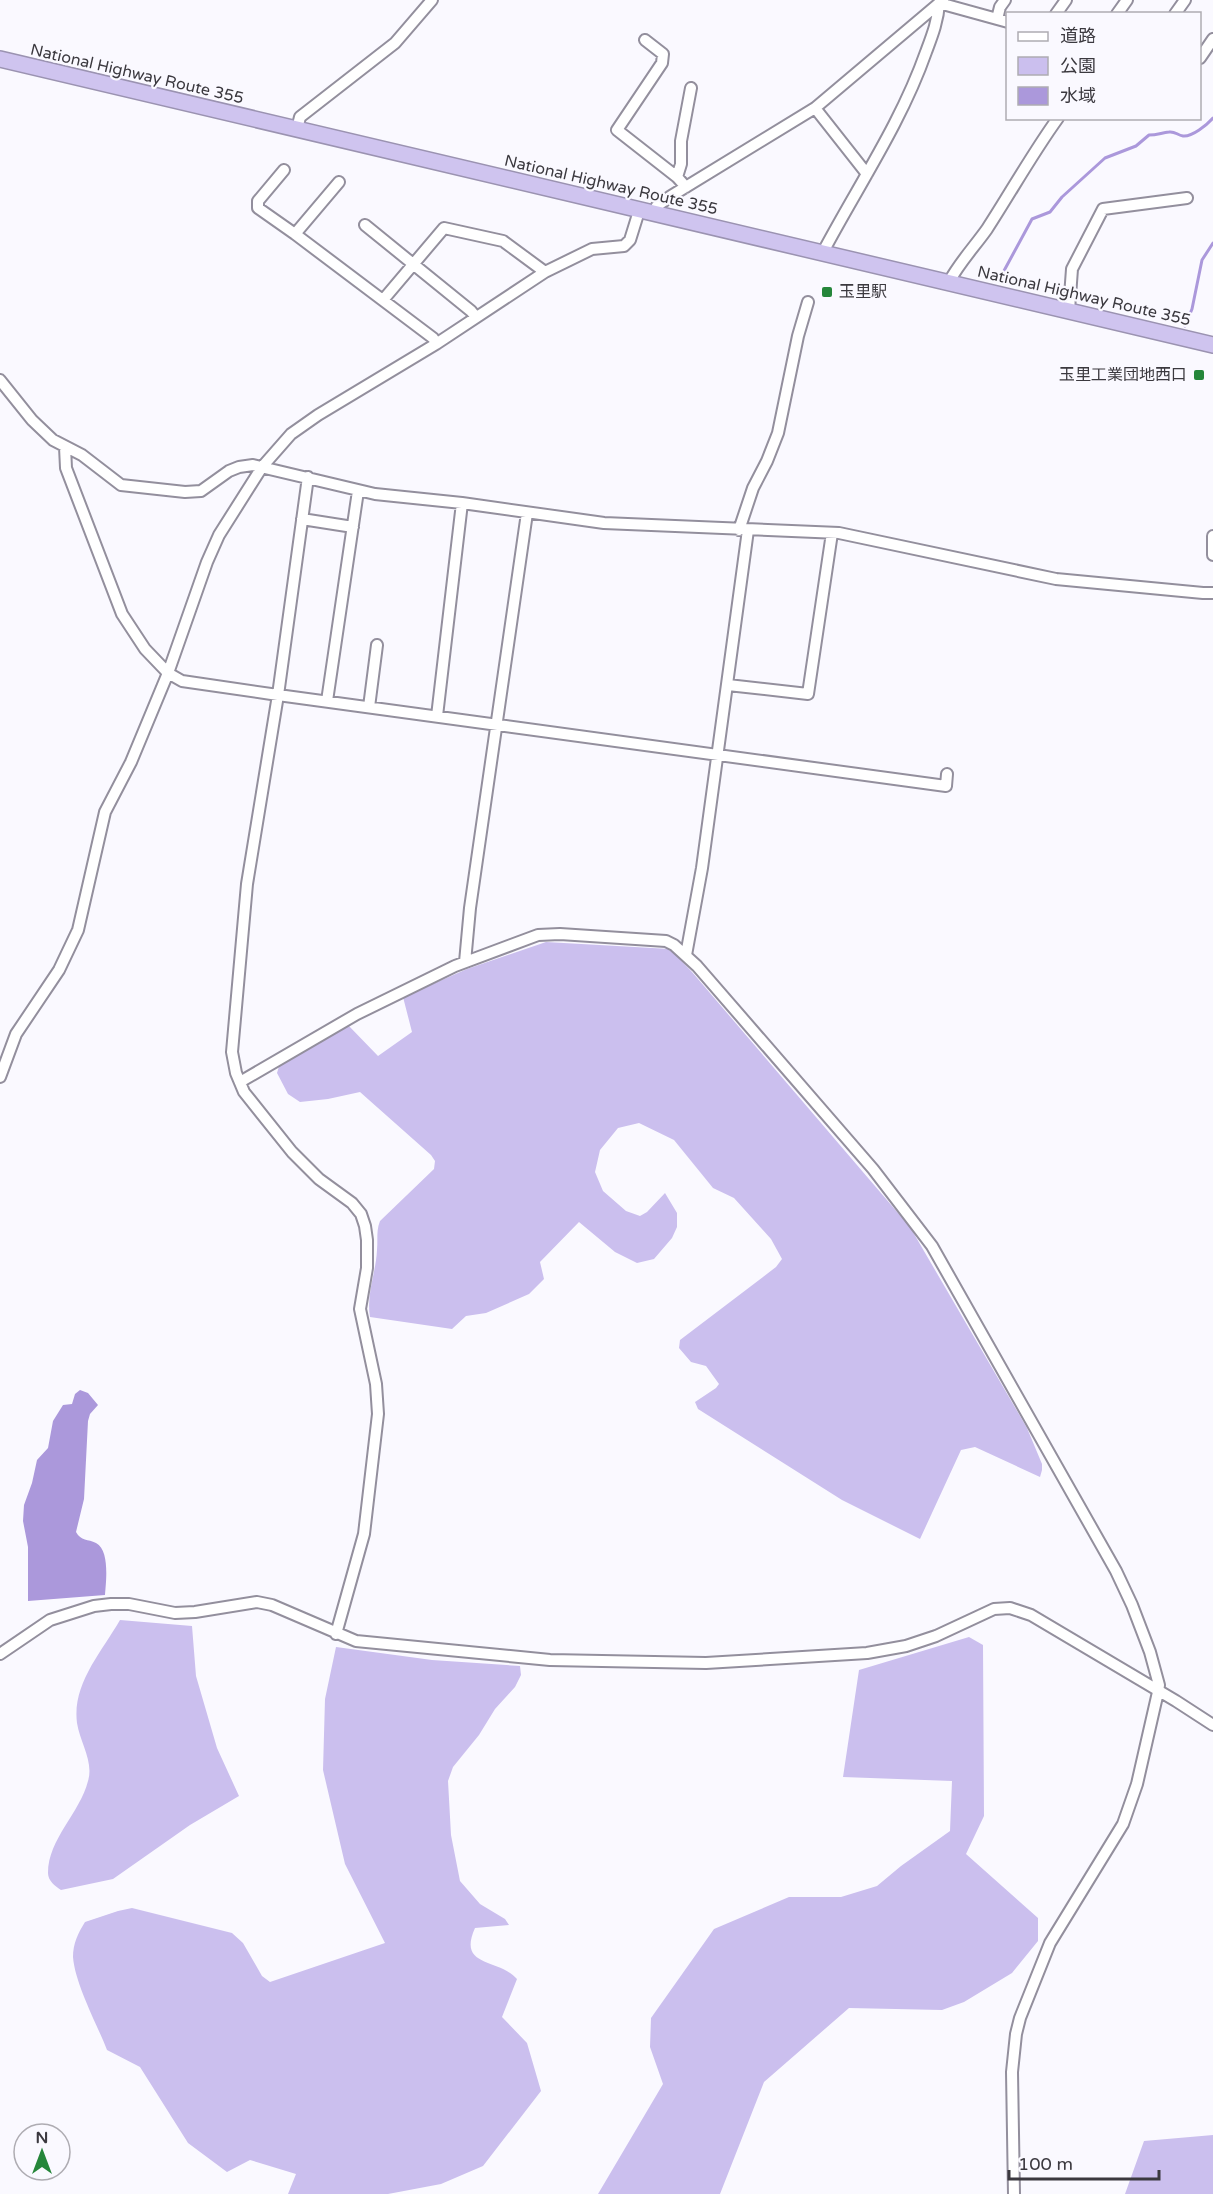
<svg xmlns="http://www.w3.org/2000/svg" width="1213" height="2194" font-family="'Varela Round','Noto Sans JP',sans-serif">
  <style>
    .green { fill: #cbbfee }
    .water { fill: #ab98db }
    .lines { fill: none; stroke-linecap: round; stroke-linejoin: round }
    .stream { stroke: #ab98db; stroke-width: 3 }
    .minor-casing { stroke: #938f9d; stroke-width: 14 }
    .highway-casing { stroke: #9b93b1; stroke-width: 18 }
    .minor { stroke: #fff; stroke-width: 10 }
    .highway { stroke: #cfc4ef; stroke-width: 15 }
    .poi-dot { fill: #25863a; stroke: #faf9ff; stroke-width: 2 }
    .labels { text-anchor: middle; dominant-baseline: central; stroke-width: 4.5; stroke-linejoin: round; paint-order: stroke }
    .street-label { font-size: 16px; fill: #3b393f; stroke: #faf9ff }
    .poi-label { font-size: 16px; fill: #3b393f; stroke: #faf9ff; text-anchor: start }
  </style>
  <rect width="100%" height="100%" fill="#faf9ff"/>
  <path class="green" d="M546 942 670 949 692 972 910 1227 1027 1428 1042 1464V1470L1040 1477 975 1447 961 1450 920 1539 842 1500 698 1409 695 1402 716 1388 719 1384 706 1366 691 1362 679 1348 680 1340 776 1267 782 1259 771 1239 734 1198 713 1188 674 1140 639 1123 618 1128 600 1150 595 1172 603 1191 626 1211 640 1216 647 1212 665 1193 677 1213V1227L672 1238 654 1259 637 1263 615 1252 579 1222 540 1262 544 1279 529 1294 486 1313 466 1316 452 1329 370 1317C366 1294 376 1273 377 1250 378 1239 376 1231 380 1221L434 1169 435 1161 431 1155 360 1092 328 1099 300 1102 288 1094 277 1073 280 1063 348 1025 378 1056 412 1032 403 997 467 969Z
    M120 1620 192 1626 196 1676 217 1748 239 1796 190 1825 113 1879 61 1890C55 1886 48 1881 48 1873 48 1839 80 1813 88 1781 94 1762 80 1742 77 1723 72 1684 101 1653 120 1620Z
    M969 1637 983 1645 984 1816 966 1854 1038 1918V1941L1012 1973 964 2002 942 2010 849 2008 764 2082 720 2194H598L663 2084 650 2047 651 2018 714 1929 789 1897H841L877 1886 901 1866 950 1831 952 1781 843 1777 859 1670Z
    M336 1647 432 1660 520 1666 521 1675 515 1687 495 1709 479 1735 453 1767 448 1781 451 1835 460 1881 480 1904 505 1919 509 1925 475 1928C457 1968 499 1958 517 1979L502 2017 527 2043 541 2091 483 2166 441 2184 388 2194H288L296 2174 250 2160 227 2172 188 2143 140 2067 107 2050C97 2024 75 1984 73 1957 73 1944 78 1933 85 1922L118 1911 132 1908 232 1933 243 1943 262 1976 270 1982 385 1943 345 1864 323 1770 325 1699Z
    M1213 2135V2194H1125L1144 2141Z"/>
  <path class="water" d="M80 1390 88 1393 98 1405 90 1414 88 1421 84 1499 76 1532C81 1541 88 1539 96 1543 110 1550 106 1582 105 1595L28 1601V1547L23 1521 24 1505 32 1483 37 1460 48 1448 53 1421 63 1405 72 1404 75 1394Z"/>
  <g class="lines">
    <path class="stream" d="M999 280 1032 219 1050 212 1062 197 1105 158 1136 146 1149 135C1157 135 1161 133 1169 132 1175 131 1177 135 1183 136 1192 137 1207 125 1213 118
      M1185 326 1192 309 1202 260 1213 243"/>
    <defs>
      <path id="minor" d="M1056 14 1066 0
        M1117 14 1127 0
        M1175 14 1185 0
        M997 19 1000 7 1005 0
        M645 40 663 54 662 63 617 130 677 177 686 187
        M1200 58 1213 39
        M815 108 867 174
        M297 129 300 117 395 43 432 0
        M284 170 258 201V208L295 234
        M677 177 681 164V141L691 88
        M339 182 295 234 433 338 436 344
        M652 214 657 206 671 196 815 108 943 0
        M365 225 471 311 476 317
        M823 252C858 186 901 123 926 52 932 36 938 21 939 3L1008 22
        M949 282C959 263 975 246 987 229 1011 192 1032 154 1058 118
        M383 300 444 228 503 241 545 272
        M1069 310 1072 269 1103 209 1187 198
        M0 380 32 420 53 440 82 455 121 485 185 492 201 491 229 471 239 467 253 465 375 494 462 503 604 523 839 533 1056 579 1203 593H1213
        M65 447 66 468 122 614 145 649 168 673 182 681 278 695 946 786 947 774
        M308 477 278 695 247 884 232 1052 236 1073 244 1092 292 1152 319 1179 352 1203 361 1214 365 1226 367 1240V1268L360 1309 376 1384 378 1414 364 1534 336 1634
        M302 519 353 527
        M739 530 753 488 767 461 778 433 798 336 808 302
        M1213 536V555
        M728 685 808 694 832 533
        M327 701 358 491
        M369 707 377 645
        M437 716 462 503
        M686 955 702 868 748 530
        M465 962 470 908 527 513
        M0 1077 16 1034 59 970 78 930 105 812 131 762 168 673 207 562 219 535 262 467 291 434 318 415 436 344 545 272 592 249 624 246 630 240 639 211
        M240 1082 357 1014 455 966 538 935 560 934 666 941 674 945 697 966 873 1169 932 1246 1116 1571 1132 1605 1150 1652 1159 1685 1158 1692 1137 1784 1123 1824 1050 1943 1020 2018 1016 2034 1012 2072 1014 2194
        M0 1654 50 1620 94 1606 111 1604H129L175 1613 195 1612 257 1602 272 1605 356 1641 550 1660 706 1663 867 1653 906 1646 936 1636 994 1609 1010 1608 1031 1615 1176 1701 1213 1725"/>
      <path id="highway" d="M0 59 1213 345"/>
    </defs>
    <use href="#minor" class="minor-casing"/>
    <use href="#highway" class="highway-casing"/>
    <use href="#minor" class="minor"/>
    <use href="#highway" class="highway"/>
  </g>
  <g class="poi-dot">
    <rect x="821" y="286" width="12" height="12" rx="3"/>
    <rect x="1193" y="369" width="12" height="12" rx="3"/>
  </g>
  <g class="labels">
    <g class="street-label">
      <text transform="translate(137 74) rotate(13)">National Highway Route 355</text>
      <text transform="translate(611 185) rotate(13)">National Highway Route 355</text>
      <text transform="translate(1084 296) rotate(13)">National Highway Route 355</text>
    </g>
    <g class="poi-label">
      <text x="839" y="292">玉里駅</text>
      <text x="1187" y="375" text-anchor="end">玉里工業団地西口</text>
    </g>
  </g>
  <rect x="1006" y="12" width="195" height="108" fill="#faf9ff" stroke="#aeacb2" stroke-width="1.5"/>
  <rect x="1018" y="32" width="30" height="9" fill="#ffffff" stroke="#aeacb2" stroke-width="1.5"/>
  <text x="1060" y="42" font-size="18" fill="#3b393f">道路</text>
  <rect x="1018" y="57" width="30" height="18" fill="#cbbfee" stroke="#aeacb2" stroke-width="1.5"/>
  <text x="1060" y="72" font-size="18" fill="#3b393f">公園</text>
  <rect x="1018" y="87" width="30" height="18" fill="#ab98db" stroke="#aeacb2" stroke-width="1.5"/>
  <text x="1060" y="102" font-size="18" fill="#3b393f">水域</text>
  <g transform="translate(42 2152)"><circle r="28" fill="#faf9ff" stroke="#aeacb2" stroke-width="1.5"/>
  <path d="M0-4.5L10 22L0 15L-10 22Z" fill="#25863a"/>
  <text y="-9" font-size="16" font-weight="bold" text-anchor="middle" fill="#3b393f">N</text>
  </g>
  <path d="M1009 2170v9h150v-9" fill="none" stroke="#3b393f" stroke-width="3"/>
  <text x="1018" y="2170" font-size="18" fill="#3b393f" stroke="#faf9ff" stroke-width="4.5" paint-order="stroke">100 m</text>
</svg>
